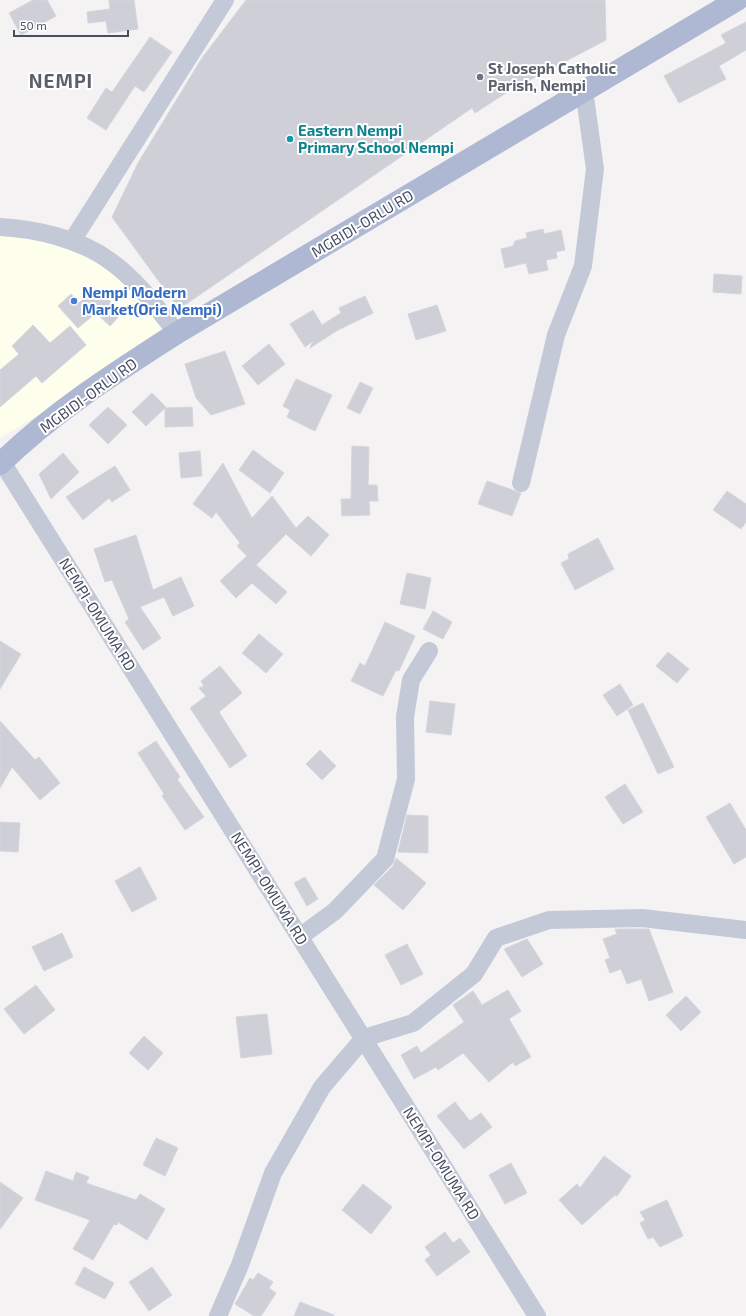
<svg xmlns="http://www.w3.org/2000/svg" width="746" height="1316" font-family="'Exo 2',sans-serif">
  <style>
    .commercial { fill: #fefeec }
    .building { fill: #cecfd7; stroke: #d5d5de }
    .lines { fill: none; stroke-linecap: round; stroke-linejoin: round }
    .minor { stroke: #c4c9d7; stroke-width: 18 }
    .major { stroke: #afb8d3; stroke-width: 22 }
    .worship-dot { fill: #6b7280; stroke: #fff; stroke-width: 1.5 }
    .culture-dot { fill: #0f9aa8; stroke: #fff; stroke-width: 1.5 }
    .shop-dot { fill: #3f7fe0; stroke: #fff; stroke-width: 1.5 }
    .labels { text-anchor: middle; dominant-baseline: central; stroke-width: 4; stroke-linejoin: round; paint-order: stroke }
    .worship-label { font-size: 15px; font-weight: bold; fill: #5b616d; stroke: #fff; text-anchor: start }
    .culture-label { font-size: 15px; font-weight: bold; fill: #0d838f; stroke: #fff; text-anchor: start }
    .street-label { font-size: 15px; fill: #474e62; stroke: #fff }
    .shop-label { font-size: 15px; font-weight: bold; fill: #366cbe; stroke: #fff; text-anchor: start }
    .district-label { font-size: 19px; font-weight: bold; letter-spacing: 1px; fill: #5d5f68; stroke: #fff }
  </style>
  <rect width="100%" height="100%" fill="#f4f2f2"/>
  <path class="commercial" d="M0 227 72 241 120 270 177 333 0 438Z"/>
  <path class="building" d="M33 0H47L56 16 21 35 9 13Z
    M109 0H134L138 29 108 33 106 21 88 23 87 12 110 9Z
    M246 0H605L606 40 509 91 475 113 472 108 179 309 112 217 138 163 202 58Z
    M746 22V50L719 66 726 79 679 103 664 76 726 43 721 35Z
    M150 37 172 52 144 92 135 86 106 130 87 118 106 88 112 92Z
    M543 229 544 234 561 230 565 250 556 252 557 258 546 260 548 270 529 274 526 263 505 268 501 249 513 246 515 241 527 238 526 233Z
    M714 274 742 276 741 294 713 292Z
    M95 288 123 312 110 326 96 313 78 328 58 306 71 294 79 303Z
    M365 296 373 313 338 330 310 348 313 341 305 347 290 324 313 310 322 325 341 313 339 308Z
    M437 305 446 331 416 340 408 314Z
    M33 325 50 343 70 326 86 345 42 383 36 376 0 407V370L19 354 12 346Z
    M269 344 285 364 258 385 242 366Z
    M225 351 245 404 211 415 196 398 185 364Z
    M296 379 332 395 315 431 287 417 290 410 283 406Z
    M360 382 373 388 360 414 347 408Z
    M152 393 166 407 146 426 132 412Z
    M108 407 127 425 108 444 89 425Z
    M192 407 193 426 165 427V408Z
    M352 446 369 447 368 485H377L378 501H369L370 515 342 516 341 499H351Z
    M253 450 284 473 270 493 239 470Z
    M200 451 202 476 181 478 179 453Z
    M63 453 79 472 51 499 39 474Z
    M223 463 252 518 272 496 296 528 308 516 329 535 311 556 286 534 256 565 287 592 276 604 252 583 236 598 220 581 247 556 237 546 240 543 216 512 212 518 193 504Z
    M115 466 130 490 112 502 109 498 83 520 66 497Z
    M487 481 521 493 512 516 478 504Z
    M727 491 746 504V522L741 529 713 510Z
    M136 535 153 590 181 577 194 606 173 616 164 597 140 607 161 638 143 650 125 622 129 619 112 580 105 582 94 549Z
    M598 538 614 569 575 590 561 563 569 559 568 554Z
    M407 573 431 578 425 609 400 604Z
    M433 611 452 622 443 639 423 629Z
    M385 622 415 636 399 671 396 670 383 696 351 681 360 663 365 666Z
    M259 634 283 654 266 673 242 653Z
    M0 641 21 654 0 689Z
    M668 652 689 669 677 683 656 666Z
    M220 666 242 693 219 712 247 756 230 768 190 708 206 696 199 688 204 686 201 681Z
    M620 684 633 705 617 716 603 695Z
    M430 701 455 704 451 735 426 732Z
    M643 703 674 767 658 774 628 710Z
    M0 721 35 760 39 757 60 783 40 800 12 767 0 788Z
    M156 741 180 777 177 779 204 817 185 830 162 796 164 794 138 753Z
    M320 750 336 766 322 780 306 764Z
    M625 784 643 812 623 824 605 797Z
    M730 803 746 830V857L734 864 706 817Z
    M407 815 428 816V853L398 852Z
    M0 822 20 823 18 852 0 851Z
    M396 858 426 883 403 910 374 885 393 866Z
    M140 867 157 899 132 912 115 881Z
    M305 877 318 899 307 906 294 883Z
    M615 929H649L673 992 649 1001 641 979 627 984 621 969 610 973 605 960 610 958 603 939 617 934Z
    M62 933 73 957 44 971 32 947Z
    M527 939 543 964 522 977 504 949Z
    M407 944 423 974 401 985 385 955Z
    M36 985 55 1010 24 1034 4 1009Z
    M508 990 521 1011 509 1019 531 1057 515 1066 513 1062 489 1082 463 1053 438 1070 436 1067 414 1079 401 1055 417 1046 421 1053 464 1022 453 1005 473 991 482 1005Z
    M686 996 701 1012 681 1031 666 1015Z
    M267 1014 272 1054 241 1058 236 1017Z
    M144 1036 163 1053 148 1070 129 1053Z
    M455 1102 470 1121 481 1113 492 1127 464 1149 437 1116Z
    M156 1138 178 1148 165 1176 143 1165Z
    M604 1156 631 1176 617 1196 615 1195 582 1225 559 1200 577 1184 580 1188Z
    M511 1163 527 1193 505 1204 489 1175Z
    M46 1171 73 1181 76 1172 89 1177 86 1183 136 1200 140 1194 165 1209 147 1240 118 1222 117 1225 114 1224 93 1260 73 1249 90 1220 35 1200Z
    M0 1182 23 1198 0 1229Z
    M363 1184 392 1207 371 1234 342 1210Z
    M667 1200 683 1236 660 1247 653 1237 648 1239 640 1223 645 1220 640 1212Z
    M445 1232 453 1243 460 1238 470 1252 437 1276 425 1260 431 1255 425 1247Z
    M84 1267 114 1283 105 1299 75 1284Z
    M152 1267 172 1295 149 1311 129 1282Z
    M258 1273 273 1282 269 1288 276 1293 261 1316H254L235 1304 250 1278 253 1280Z
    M300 1302 334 1315V1316H294Z"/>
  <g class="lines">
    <path class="minor" d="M0 227C37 229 80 239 110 261 137 280 157 308 177 333
      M72 241 225 0
      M0 462H2L537 1316
      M521 483 556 335 583 266 595 169 584 90
      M301 936 335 911 385 859 406 779 405 717 411 680 429 651
      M218 1316 240 1265 273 1173 322 1087 364 1038 413 1023 474 974 496 938 549 920 642 918 746 930"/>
    <path class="major" d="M0 464C53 412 115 373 177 333L737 0"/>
  </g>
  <circle class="worship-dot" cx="480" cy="77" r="4"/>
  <circle class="culture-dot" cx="290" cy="139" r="4"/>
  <circle class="shop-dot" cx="74" cy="301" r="4"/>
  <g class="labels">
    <g class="worship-label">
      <text x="488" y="68">St Joseph Catholic<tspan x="488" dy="17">Parish, Nempi</tspan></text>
    </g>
    <g class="culture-label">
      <text x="298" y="130">Eastern Nempi<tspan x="298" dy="17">Primary School Nempi</tspan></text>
    </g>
    <g class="street-label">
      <text transform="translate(362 223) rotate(-31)">MGBIDI-ORLU RD</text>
      <text transform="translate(88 395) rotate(-36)">MGBIDI-ORLU RD</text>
      <text transform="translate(98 614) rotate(58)">NEMPI-OMUMA RD</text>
      <text transform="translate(270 888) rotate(58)">NEMPI-OMUMA RD</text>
      <text transform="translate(442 1163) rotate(58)">NEMPI-OMUMA RD</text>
    </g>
    <g class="shop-label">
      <text x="82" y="292">Nempi Modern<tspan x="82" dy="17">Market(Orie Nempi)</tspan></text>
    </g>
    <g class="district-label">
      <text x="61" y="80">NEMPI</text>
    </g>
  </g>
  <path d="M14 30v6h114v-6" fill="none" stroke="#474e62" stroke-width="2"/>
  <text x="20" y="30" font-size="12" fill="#474e62" stroke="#ffffff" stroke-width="3" paint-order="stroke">50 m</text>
</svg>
